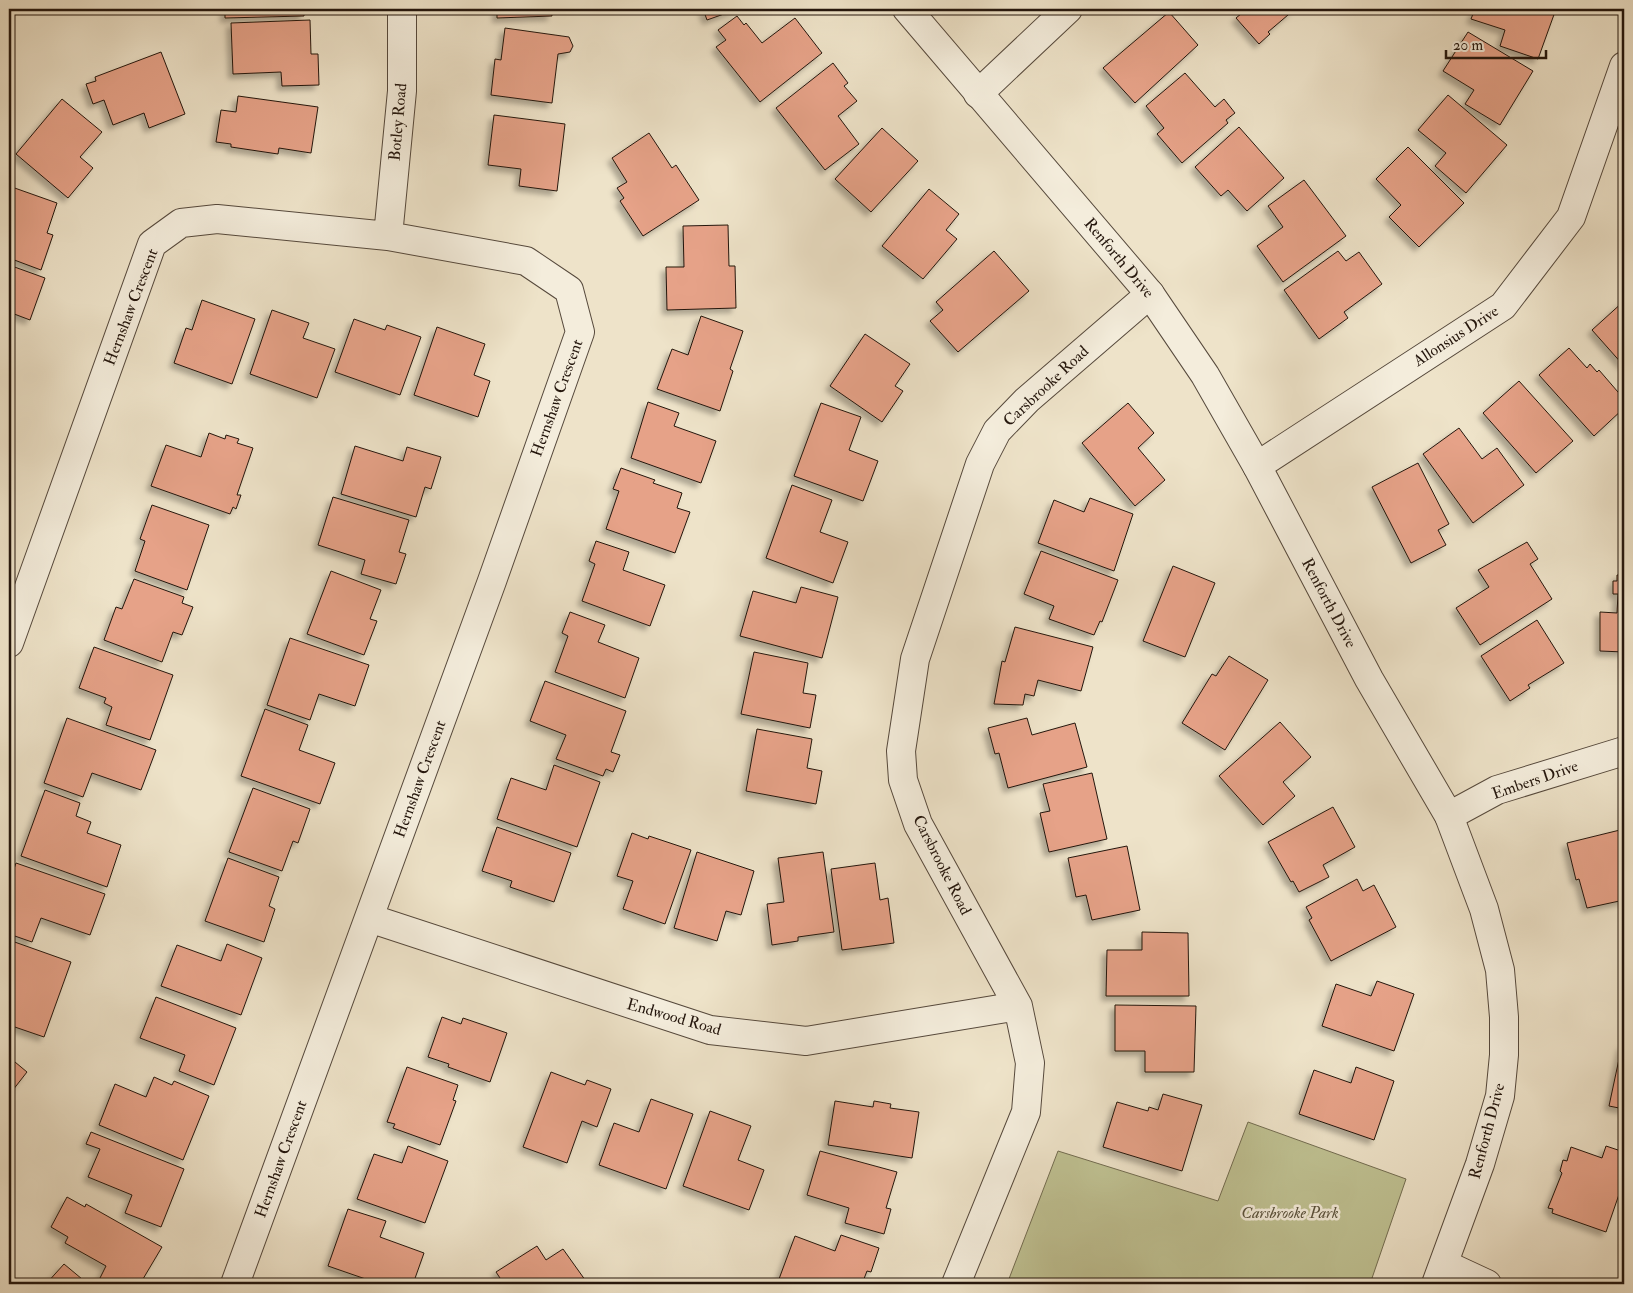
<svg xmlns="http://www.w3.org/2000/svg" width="1633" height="1293" font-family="'IM FELL Double Pica',serif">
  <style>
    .green { fill: #bfc192; stroke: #726c50 }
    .building { fill: #e6a288; stroke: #24160d; filter: url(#shadow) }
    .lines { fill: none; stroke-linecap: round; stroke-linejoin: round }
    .minor-casing { stroke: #56493c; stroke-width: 30 }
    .tertiary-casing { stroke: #56493c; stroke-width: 30 }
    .minor { stroke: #f4eddc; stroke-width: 28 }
    .tertiary { stroke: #f4eddc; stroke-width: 28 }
    .labels { text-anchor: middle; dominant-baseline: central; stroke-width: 5; stroke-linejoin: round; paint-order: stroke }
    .street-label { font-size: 16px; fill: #24160d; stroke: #f4eddc }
    .park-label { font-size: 16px; font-style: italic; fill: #5a523c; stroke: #f4eddc }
  </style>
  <defs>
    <filter id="shadow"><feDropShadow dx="-4.5" dy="4.5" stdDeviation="2.5" flood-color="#0004"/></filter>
  </defs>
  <rect width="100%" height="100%" fill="#eee3c9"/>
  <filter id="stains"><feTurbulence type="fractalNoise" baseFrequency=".004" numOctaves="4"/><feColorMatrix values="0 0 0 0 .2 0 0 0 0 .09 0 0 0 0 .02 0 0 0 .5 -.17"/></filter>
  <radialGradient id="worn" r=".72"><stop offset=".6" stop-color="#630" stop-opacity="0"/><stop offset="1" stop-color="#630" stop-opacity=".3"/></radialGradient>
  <path class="green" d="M1248 1122 1406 1179 1370 1284H1007L1058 1151 1218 1201Z"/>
  <path class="building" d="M225 9H304V16L225 18Z
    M497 9H551L552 16 497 18Z
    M703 9H738L707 20Z
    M1247 9H1295L1268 32 1270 34 1259 44 1236 18Z
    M1475 9H1556L1538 59 1500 46 1505 30 1471 19Z
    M1169 12 1198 45 1135 103 1103 68Z
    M737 16 744 25 746 23 762 43 795 18 822 53 760 102 716 47 726 40 718 30Z
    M310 20 311 54H318L319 85 282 86 281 72 233 74 231 23Z
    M505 28 569 37 573 46 570 52 558 54 552 103 491 95 495 59 501 60Z
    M1468 32 1533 71 1500 125 1465 104 1474 90 1443 71Z
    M161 52 185 114 149 128 144 113 113 125 104 100 93 104 86 84 96 81 95 77Z
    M833 63 848 83 844 86 857 101 838 116 859 144 825 170 776 108Z
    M1185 73 1215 107 1224 99 1235 113 1226 120 1228 123 1182 163 1157 134 1164 128 1146 106Z
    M1448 95 1507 145 1466 193 1435 166 1446 153 1418 130Z
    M238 96 318 107 311 153 279 148 278 154 231 147V144L216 142 221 110 236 112Z
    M62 99 102 132 80 157 93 168 68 198 16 154Z
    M494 115 565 124 557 191 519 186 521 169 488 165Z
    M1239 127 1284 178 1247 211 1228 190 1221 196 1195 167Z
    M882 128 918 161 871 212 835 179Z
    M649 133 672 168 676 165 699 200 643 236 620 201 624 198 617 188 627 182 612 158Z
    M1408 147 1464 203 1419 247 1389 217 1401 205 1376 179Z
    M1304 180 1346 236 1283 282 1257 246 1283 227 1268 206Z
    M9 186 57 203 47 233 53 235 41 270 9 258Z
    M929 189 959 214 946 230 957 239 923 279 882 246Z
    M728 225 729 266H735L736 308 667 310 666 267H684L683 226Z
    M994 251 1029 291 958 352 930 321 943 310 936 302Z
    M1338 251 1346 261 1359 252 1382 284 1344 312 1348 318 1319 339 1284 290Z
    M9 265 45 278 30 320 9 312Z
    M202 300 255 319 232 384 174 363 186 328 192 330Z
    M1624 301V366L1592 330Z
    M272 310 309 323 303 338 335 349 317 398 250 374Z
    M701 316 743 331 730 369 733 371 720 411 657 389 672 349 688 355Z
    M354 319 385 330 387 325 421 337 400 395 335 372Z
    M437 327 485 344 474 375 490 381 478 417 414 395Z
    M865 334 910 364 895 386 903 391 882 422 830 386Z
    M1569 348 1587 368 1590 364 1597 372 1599 370 1624 399V408L1594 436 1539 375Z
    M1519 381 1573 441 1536 473 1483 413Z
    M648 402 679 413 674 426 716 441 701 483 631 458Z
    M821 403 861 417 849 450 878 461 863 501 794 476Z
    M1128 403 1154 433 1138 448 1165 480 1135 506 1082 443Z
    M1459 428 1482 459 1497 448 1524 485 1473 523 1423 454Z
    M209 433 225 439 226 435 239 439 237 443 253 448 237 495H241L236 509 233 507 230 514 151 486 166 445 201 457Z
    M355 446 403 461 407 447 441 457 431 489 425 487 416 517 341 494Z
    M1418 463 1449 524 1438 530 1446 545 1411 563 1372 487Z
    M621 468 655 480 653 483 682 493 677 508 690 512 675 553 606 529 619 491 613 489Z
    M792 485 832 500 820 532 848 542 833 583 766 558Z
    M333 497 409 520 399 552 406 554 396 584 361 574 365 560 318 545Z
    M1090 498 1133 514 1114 571 1038 543 1054 500 1084 512Z
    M152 505 209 525 187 590 135 571 145 541 140 539Z
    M596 541 629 552 623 570 665 585 650 626 582 601 595 564 589 561Z
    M1527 542 1538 559 1530 564 1552 599 1480 645 1456 608 1489 587 1478 570Z
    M1041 551 1118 580 1102 622 1100 621 1094 635 1049 619 1054 606 1024 594Z
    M1173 566 1215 583 1185 657 1143 641Z
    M331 571 381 590 370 619 377 621 364 655 307 634Z
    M1617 575H1624V652L1600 651V612L1617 613 1618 594H1613V581H1617Z
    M134 579 184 597 182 603 193 607 182 635 173 632 162 662 104 640 116 607 122 609Z
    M801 587 838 597 822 658 740 636 753 591 796 603Z
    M570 612 605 625 598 642 639 658 625 698 555 672 568 636 562 633Z
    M1537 620 1564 663 1528 685 1530 688 1510 701 1481 656Z
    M1015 627 1093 647 1081 691 1038 680 1034 696 1025 694 1023 705 994 704 1002 661 1005 662Z
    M290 638 369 665 355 706 319 694 310 720 267 705Z
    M94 647 173 675 150 740 106 725 112 707 104 703 106 698 79 688Z
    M754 652 808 663 803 693 816 695 810 728 741 714Z
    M1229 656 1268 680 1225 750 1182 723 1212 674 1216 676Z
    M545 681 626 711 611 752 620 755 613 772 606 769 603 776 556 759 566 735 530 721Z
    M265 709 308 725 299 750 335 763 320 804 241 776Z
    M67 718 156 750 141 790 92 773 83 797 44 783Z
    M1027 718 1032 735 1075 723 1087 767 1008 788 999 753 995 754 988 728Z
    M1280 722 1311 757 1283 782 1295 796 1263 825 1219 776Z
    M757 729 812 739 807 768 822 771 816 804 746 791Z
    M554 765 600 782 577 847 497 819 511 778 546 790Z
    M1092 773 1107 839 1049 852 1040 813 1050 811 1043 784Z
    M253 788 310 809 298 843 293 841 282 871 229 852Z
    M45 790 80 803 76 816 91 822 87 833 121 845 107 887 21 856Z
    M1333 807 1355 847 1323 865 1329 877 1299 892 1293 881 1291 882 1268 842Z
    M497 827 571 853 554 902 510 887 512 881 482 871Z
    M1624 829V900L1587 908 1579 879 1576 880 1567 843Z
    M632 833 648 839 649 836 691 850 665 924 623 909 633 881 617 876Z
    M1127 846 1140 910 1092 920 1086 895 1076 897 1068 858Z
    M697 852 754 871 741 915 726 911 717 941 674 928Z
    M823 852 834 932 798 937V941L772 945 767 904 784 902 778 858Z
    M228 858 279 877 269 906 275 909 264 942 205 921Z
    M16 863 105 894 90 935 41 918 32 942 9 934V884Z
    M875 863 880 900 888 898 894 943 842 950 831 869Z
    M1357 879 1363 891 1374 885 1396 927 1331 961 1309 920 1312 918 1306 907Z
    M1142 932 1188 933 1189 996H1106L1107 950H1142Z
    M9 940 71 962 44 1037 9 1025Z
    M227 944 262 958 241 1015 161 986 177 945 221 961Z
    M1377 981 1414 994 1394 1051 1322 1026 1336 984 1371 996Z
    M156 997 236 1028 214 1085 179 1071 185 1055 140 1038Z
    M1115 1005 1196 1006 1194 1072H1145V1051H1115Z
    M442 1017 461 1024 463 1018 507 1033 490 1082 448 1067 449 1064 428 1057Z
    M1622 1045H1624V1109L1609 1106Z
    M9 1057 27 1072 9 1095Z
    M407 1067 458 1085 453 1100 456 1101 440 1145 393 1128 395 1124 387 1122Z
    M1356 1067 1394 1081 1374 1140 1299 1114 1314 1070 1351 1083Z
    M551 1072 585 1085 587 1080 611 1089 597 1127 582 1121 567 1163 523 1147Z
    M154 1077 172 1085 174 1081 209 1096 183 1160 99 1125 115 1084 146 1097Z
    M1163 1094 1202 1105 1182 1171 1103 1147 1117 1102 1148 1111 1149 1107 1158 1110Z
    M651 1099 693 1114 666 1189 599 1165 614 1123 639 1132Z
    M835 1101 873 1107 874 1101 891 1104 890 1108 919 1112 912 1158 828 1145Z
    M710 1111 751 1126 738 1160 764 1170 749 1210 683 1186Z
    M91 1132 184 1169 161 1227 125 1213 132 1195 88 1177 100 1149 86 1144Z
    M408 1146 448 1161 425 1223 357 1199 374 1154 402 1163Z
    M1606 1146 1624 1152V1180L1606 1232 1552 1213 1553 1209 1548 1208 1562 1173 1560 1171 1563 1160 1567 1161 1571 1147 1602 1158Z
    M820 1151 897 1172 886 1208 891 1209 884 1234 845 1223 849 1208 807 1195Z
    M67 1197 85 1207 86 1204 162 1247 140 1284H102L98 1282 106 1266 65 1243 68 1237 51 1227Z
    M348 1209 386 1221 380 1237 424 1253 413 1284H380L328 1266Z
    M841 1235 879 1248 871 1272 867 1271 862 1284H795L779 1279 795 1236 835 1251Z
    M537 1246 546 1260 563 1249 588 1284H504L496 1272Z
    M64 1264 88 1284H46Z"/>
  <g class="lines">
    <defs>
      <path id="minor" d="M978 94 1068 9
        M388 236 402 91V9
        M1257 466 1503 306 1571 217 1624 66
        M9 643 152 244 181 223 217 219 388 236 526 261 569 290 580 332 492 581 235 1284
        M1449 816 1497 790 1624 751
        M369 918 710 1030 806 1041 1018 1006
        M1444 1264 1487 1284
        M956 1284 1026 1112 1030 1063 1018 1006 918 824 903 780 901 751 915 659 980 464 997 431 1027 400 1150 294"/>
      <path id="tertiary" d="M907 9 1150 294 1205 375 1257 466 1369 679 1449 816 1484 909 1500 970 1504 1017V1055L1500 1096 1480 1164 1436 1284"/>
    </defs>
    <use href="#minor" class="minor-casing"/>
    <use href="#tertiary" class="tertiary-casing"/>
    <use href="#minor" class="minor"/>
    <use href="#tertiary" class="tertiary"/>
  </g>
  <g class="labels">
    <g class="street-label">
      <text transform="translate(398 122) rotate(-85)">Botley Road</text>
      <text transform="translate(1119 258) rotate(50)">Renforth Drive</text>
      <text transform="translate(131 307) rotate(-69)">Hernshaw Crescent</text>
      <text transform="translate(1456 336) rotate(-33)">Allonsius Drive</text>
      <text transform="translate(1046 386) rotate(-43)">Carsbrooke Road</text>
      <text transform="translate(557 398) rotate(-70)">Hernshaw Crescent</text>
      <text transform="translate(1329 603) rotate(62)">Renforth Drive</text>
      <text transform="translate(420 779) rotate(-70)">Hernshaw Crescent</text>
      <text transform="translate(1535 780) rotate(-19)">Embers Drive</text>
      <text transform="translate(942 865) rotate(63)">Carsbrooke Road</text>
      <text transform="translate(674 1017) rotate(16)">Endwood Road</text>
      <text transform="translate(1487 1131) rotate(-75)">Renforth Drive</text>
      <text transform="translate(281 1159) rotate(-70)">Hernshaw Crescent</text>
    </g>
    <g class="park-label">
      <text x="1290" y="1213">Carsbrooke Park</text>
    </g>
  </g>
  <rect width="1633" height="1293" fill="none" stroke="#eee3c9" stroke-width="30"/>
  <rect x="10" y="10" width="1613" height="1273" fill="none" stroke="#24160d" stroke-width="2.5"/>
  <rect x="15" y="15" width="1603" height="1263" fill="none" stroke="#24160d"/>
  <path d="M1446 50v8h100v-8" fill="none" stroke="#24160d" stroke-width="2.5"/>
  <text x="1453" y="50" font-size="15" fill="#24160d" stroke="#f4eddc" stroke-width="4" paint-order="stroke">20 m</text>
  <rect width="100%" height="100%" filter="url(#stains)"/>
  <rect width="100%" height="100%" fill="url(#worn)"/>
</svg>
